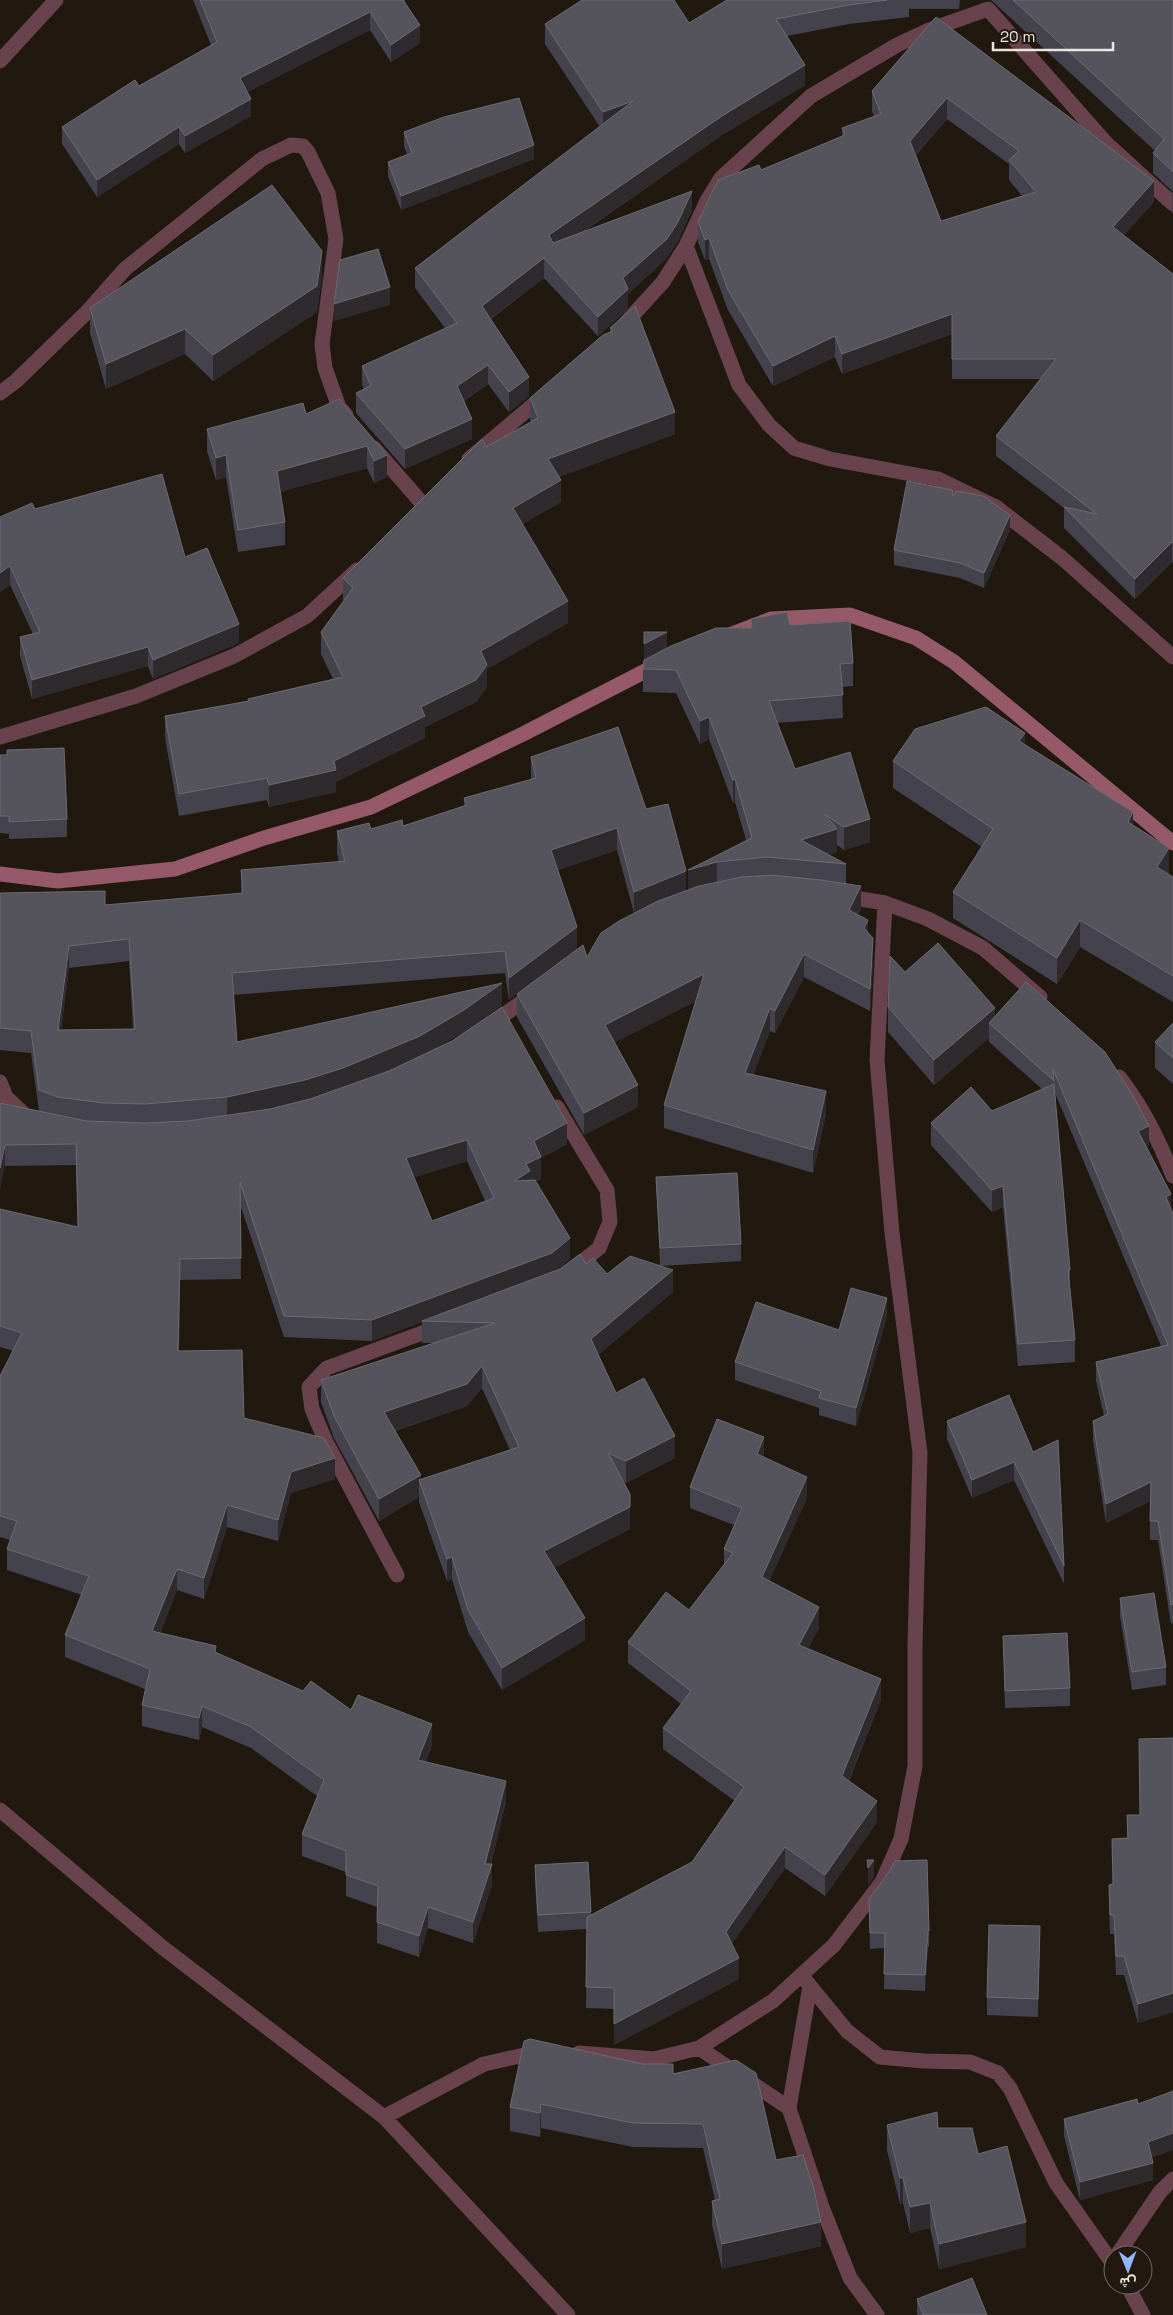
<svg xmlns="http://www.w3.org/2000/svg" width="1173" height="2315" font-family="'Space Grotesk',Vazirmatn,sans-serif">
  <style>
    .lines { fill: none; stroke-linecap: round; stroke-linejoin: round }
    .street { stroke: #68434d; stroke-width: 15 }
    .secondary { stroke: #955969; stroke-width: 15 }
    .wall { fill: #44424d; fill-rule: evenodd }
    .shaded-wall { fill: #2e2a2e }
    .building { fill: #55545d; stroke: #6d6a71; fill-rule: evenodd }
  </style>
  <rect width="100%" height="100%" fill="#211910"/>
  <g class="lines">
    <path class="street" d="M0 61 56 0
      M686 246 739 385 769 425 794 448 830 459 938 479 996 507 1062 558 1173 657
      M622 327 663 282 686 246 707 201 721 178 811 96 897 45 929 30 988 9 1106 143 1173 204
      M0 393 16 381 87 312 125 269 262 159 291 145 303 146 308 152 328 193 336 239 322 344 325 368 339 407 346 415
      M374 448 420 501
      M469 459 545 395
      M0 737 136 696 234 656 307 616 357 570
      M842 896 885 903 928 919 983 948 1040 997
      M490 1025 534 993
      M1119 1077C1143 1107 1159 1140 1173 1176
      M0 1082 6 1097 29 1119
      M557 1107 607 1190 610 1222 599 1248 568 1273
      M397 1575 326 1442 312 1409 309 1387 327 1368 441 1326
      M0 1810 162 1947 384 2117 568 2315
      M801 1975 847 2031 880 2057 923 2061 970 2062 998 2073 1010 2088 1056 2183 1113 2264
      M810 1986 789 2108 822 2207 850 2278 877 2315
      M699 2048 789 2108
      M579 2053 654 2059 699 2048 773 2001 834 1945 882 1882 901 1839 915 1766V1646L920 1453 892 1233 877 1060 885 903
      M384 2117 484 2064 529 2054H541
      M1117 2255 1160 2192 1173 2179
      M1127 2285 1143 2315"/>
    <path class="secondary" d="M727 636 771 619 850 615 916 638 954 662 1173 843
      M0 874 58 881 175 869 264 838 371 807 523 734 661 663"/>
  </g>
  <path class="wall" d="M193 0H405V4L420 43 391 62 370 30 247 92 251 116 185 153 179 144 97 197 62 144V127L139 86 211 45Z
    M727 0H960L959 9H909V17L849 24 787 36 805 85 722 135 583 232 692 210 678 241 667 258 628 294V309L598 336 544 278 491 319 529 396 509 412 488 384 464 401 472 439 405 469 356 413V393L364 390 362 385V366L445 328 415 288V268L600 127 545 44V24L689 23Z
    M991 0H1173V192L1153 173V153L1155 151Z
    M936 17 1154 202 1124 235 1173 274V563L1172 562 1135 599 1064 528V508L996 456V436L1041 379H952V334L842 374 835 357 773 386 728 310 709 259 705 260 698 242V222L761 170 842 136V128L874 116 872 111V91ZM947 119 1009 164V180L1022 196 941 221 916 155Z
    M404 132 534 159 401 210 388 176V162L407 154 404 146Z
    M1173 192V214L1172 213V193Z
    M322 276 317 312 213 381 185 354 106 389 90 333V308Z
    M635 306 675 434 559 477 561 502 522 524 568 623 487 669V687L476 702 425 727V738L336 782V792L269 807 267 800 179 816 165 738V716L248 701V699L333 679 321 654V632L344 601 343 600V578L486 447 531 422 530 420V398L610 332V328Z
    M339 399 387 477 374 483 367 468 280 492 285 522V545L238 552 226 477 216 480 207 451V429L306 414Z
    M953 496 1010 530 984 588 960 578 894 565V550Z
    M35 509 185 557 239 643 153 679 148 666 32 699 20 656V637L33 634 10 585 0 592V517Z
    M751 619 790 625 853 663V686L842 687 843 718 777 723 795 769 870 842 844 850 837 845V852L828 855 846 864V884L861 909 858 915 868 933 873 961 870 1011 804 977 775 1033 770 1031 753 1075 826 1114 813 1173 664 1128V1105L696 1001 615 1042 638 1107 584 1135 517 1017V994L587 957 634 913 617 850 558 870 509 1000 505 973 233 995 237 1042 502 1005 464 1032 437 1047 567 1144 541 1158V1179L536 1181 570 1259 557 1270 586 1264 607 1274 660 1265 656 1177 741 1244V1261L661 1266 673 1292 598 1355 616 1393 675 1458 626 1483 623 1481 630 1529 554 1568 585 1640 502 1690 468 1632 452 1579 447 1581 419 1502V1497L379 1521 334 1438 321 1402V1380L435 1343H422V1322L372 1341 284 1337 240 1204 241 1279 180 1280 179 1351 244 1418 335 1479 291 1493 278 1541 227 1527 204 1599 177 1590 160 1633 216 1653 303 1691 351 1710 432 1745 426 1762 506 1802 491 1864 492 1885 473 1943 428 1928 419 1957 377 1943V1907L346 1896V1872L302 1856V1834L317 1796 251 1748 202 1727 199 1740 142 1726V1705L145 1689 65 1657V1635L82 1595 7 1570V1549L10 1540 0 1537V1376L13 1351 0 1347V1209L78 1227 76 1165 5 1166 0 1103 39 1111 31 1053 0 1050V893L105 905 241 894V870L339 862 337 853V831L403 826 464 806V798L531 780V757L646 809 686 891 688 890V870L746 840 735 802 733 803 709 739 700 744 676 693 643 692V669L667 648 751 628ZM129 961 133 1029 61 1030 69 968ZM467 1161 485 1201 432 1221 414 1177ZM482 1388 510 1450 421 1479 395 1431 467 1406Z
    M1025 745 1133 825 1169 875 1173 877V1002L1080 947 1057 984 953 918V892L982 847 893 788V761Z
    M0 755 67 819V837L9 839V834L0 833Z
    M905 972 995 1017 1149 1145 1146 1147 1173 1214V1623L1171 1624 1158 1540H1150V1501L1106 1523 1093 1440V1421L1104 1416 1096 1381V1362L1161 1346 1055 1093 1070 1270V1287L1075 1340V1362L1018 1366 1003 1207 992 1212 931 1145V1123L992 1111 1042 1089 989 1042V1038L934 1085 888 1032V1007Z
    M1173 1023V1084L1155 1068V1042Z
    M887 1316 856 1426 819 1415V1408L735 1380V1362L839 1330Z
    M1009 1395 1064 1566V1584L1014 1480 972 1498 947 1439V1421Z
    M764 1457 807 1498 769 1581 819 1628 808 1649 881 1700 849 1781 877 1822 825 1896 785 1868 732 1944 739 1979 614 2045V2009L586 2008 587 1929 538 1932 535 1883V1865L588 1862 591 1915 692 1862 735 1801 663 1749V1728L681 1704 628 1663V1642L689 1610 724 1566V1549L734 1525 690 1508V1487Z
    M1120 1598 1166 1667V1685L1132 1690 1120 1616Z
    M1003 1636 1070 1688V1706L1005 1708Z
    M1173 1738V2012L1138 2023 1124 1975H1116L1114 1934H1110L1109 1903V1885L1113 1884 1112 1839 1127 1838V1815H1140L1139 1739Z
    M869 1899 929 1931V1947H928L925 1991 884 1989 885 1948 870 1949Z
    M1040 1926 1038 2017 987 2015V1997Z
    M673 2074 776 2160 821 2246 722 2269 712 2225V2201L715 2200 703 2148 633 2147 541 2128 540 2137 510 2131V2107Z
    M1064 2119 1152 2158 1153 2180 1080 2200 1064 2136Z
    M887 2125 938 2128 978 2154 1026 2247 939 2269 930 2228 910 2233 903 2203 900 2204 887 2150Z
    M917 2299 987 2315H917Z"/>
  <path class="shaded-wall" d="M370 12V30L240 96V78Z
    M420 25V43L391 62V45Z
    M805 65V85L722 135 549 255V235L722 116Z
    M947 98V119L910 161V141Z
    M251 99V116L185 153V136Z
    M633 101 603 132V112Z
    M179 127V144L97 197V180Z
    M534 145V159L401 210V196Z
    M1154 181V202L1113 247V227Z
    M692 191V210L678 241 667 258 628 294V309L598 336V317L623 278Z
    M709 238V259L705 260V240Z
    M322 251V276L317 312 213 381V355Z
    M544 258V278L482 325V306Z
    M390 287V305L334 321V304Z
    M952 314V334L842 374V354Z
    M185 329V354L106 389V364Z
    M835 336V357L773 386V366Z
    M488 365V384L457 405V386Z
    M529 377V396L509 412V392Z
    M675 412V434L548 481V459Z
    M472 419V439L405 469V449Z
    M367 446V468L277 493V471Z
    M226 455V477L216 480V458Z
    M387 455V477L374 483V461Z
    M561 480V502L513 530V508Z
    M1010 515V530L984 588V573Z
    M1172 542V562L1135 599V579Z
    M10 566V585L0 592V573Z
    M568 601V623L487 669V687L476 702 425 727V738L336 782V792L269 807V785L334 761 421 707 481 651Z
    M239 624V643L153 679V660Z
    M667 632V650L644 661V644Z
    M148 647V666L32 699V680Z
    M709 717V739L700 744V721Z
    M1025 733V759L1019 741Z
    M735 779V802L733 803V780Z
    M1133 812V839L1128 822Z
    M870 819V842L844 850V827Z
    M617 828V850L551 872V850Z
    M837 829V852L808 861 801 840Z
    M1169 848V874L1157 894V867Z
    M717 862V885L688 893V870Z
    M686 871V893L634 914V892Z
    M861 886V909L849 933V910Z
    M868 920V943L864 928Z
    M1080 920V947L1057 984V958Z
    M577 927V949L509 1000V978Z
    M873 938V961L870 1011V989Z
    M69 946V968L58 1052V1030Z
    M804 954V977L775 1033V1011Z
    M704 974V997L605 1047V1025Z
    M502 983V1005L464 1032 420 1058 343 1090 305 1102 227 1119V1097Z
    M770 1008V1031L745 1096V1073Z
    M995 1008V1028L989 1023V1038L934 1085V1060Z
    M638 1085V1107L584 1135V1113Z
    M826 1091V1114L813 1173V1150Z
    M567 1123V1144L541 1158V1179L530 1183 514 1181 526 1164 534 1141Z
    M1149 1126V1145L1138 1150V1131Z
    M467 1140V1161L406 1180V1158Z
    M5 1145V1166L0 1189V1168Z
    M1003 1186V1207L992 1212V1190Z
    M1171 1194V1213L1166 1197Z
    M570 1238V1259L552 1274 422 1321V1322L372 1341V1320Z
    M673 1270V1292L591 1361V1339Z
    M887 1298V1316L856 1426V1408Z
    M482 1366V1388L467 1406 384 1434V1412Z
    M675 1436V1458L626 1483V1461Z
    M764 1437V1458L757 1454Z
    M335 1458V1479L291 1493 278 1541V1520L291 1472Z
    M1014 1462V1480L972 1498V1480Z
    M421 1475V1484L419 1480V1497L379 1521V1499Z
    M807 1477V1498L762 1598V1577Z
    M1151 1482V1501L1106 1523V1504Z
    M227 1505V1527L204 1599V1578Z
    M630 1507V1529L544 1573V1551Z
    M452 1557V1579L447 1581V1559Z
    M177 1569V1590L152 1652V1631Z
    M819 1607V1628L799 1666V1645Z
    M585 1618V1640L502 1690V1668Z
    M881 1679V1700L842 1797V1776Z
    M202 1706V1727L199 1740V1718Z
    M432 1724V1745L418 1781V1760Z
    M506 1781V1802L487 1880 492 1864V1885L473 1943V1922L485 1864Z
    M877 1801V1822L825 1896V1875Z
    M785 1847V1868L726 1953V1932Z
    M874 1860V1877L868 1886V1868Z
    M428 1907V1928L419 1957V1936Z
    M928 1931V1947L925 1991V1975Z
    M739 1958V1979L614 2045V2024Z
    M1173 1993V2012L1138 2023V2004Z
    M541 2104V2128L540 2137V2113Z
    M1173 2133V2150L1148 2159V2142Z
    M1153 2163V2180L1080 2200V2182Z
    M900 2178H903V2203L900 2204Z
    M930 2203V2228L910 2233V2207Z
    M821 2222V2246L722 2269V2244Z
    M1026 2222V2247L939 2269V2244Z"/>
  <path class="building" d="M200 0H403L420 25 391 45 370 12 240 78 251 99 185 136 179 127 97 180 62 127 135 80 139 86 217 42Z
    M582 0H674L689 23 727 0H887L849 5 776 19 805 65 722 116 549 235 553 243 692 191 678 222 667 239 623 278 628 289 598 317 544 258 482 306 529 377 509 392 488 365 457 386 472 419 405 449 356 393 371 386 362 366 457 323 415 268 633 101 603 112 545 24Z
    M1013 0H1173V172L1153 153 1164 139Z
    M936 17 1154 181 1113 227 1173 274V543L1172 542 1135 579 1064 507 1097 514 996 436 1056 359H952V314L842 354 835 336 773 366 728 290 709 238 705 240 698 222 718 180 759 165 761 170 845 135 842 128 881 114 872 91ZM947 98 1019 151 1009 160 1036 192 941 221 910 141Z
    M519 98 534 145 401 196 388 162 412 153 404 132 444 117Z
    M272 185 322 251 317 286 213 355 185 329 106 364 90 308Z
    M378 249 390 287 334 304 340 260Z
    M635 306 675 412 548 459 561 480 513 508 568 601 481 651 487 665 476 680 421 707 425 716 334 761 336 770 269 785 267 778 179 794 165 716 249 701 248 699 343 677 321 632 353 588 343 578 482 439 486 447 538 418 530 398 603 335 613 331 610 328Z
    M339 399 387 455 374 461 367 446 277 471 285 522 238 530 226 455 216 458 207 429 303 403 306 414Z
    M162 474 185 557 207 548 239 624 153 660 148 647 32 680 20 637 40 632 10 566 0 573V517L32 503 35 509Z
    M907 481 952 490 953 496 957 491 983 496 1010 515 984 573 960 563 894 550Z
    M787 612 790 625 850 621 853 663 840 664 843 695 769 701 795 769 850 752 870 819 844 827 824 814 837 829 801 840 846 864 767 857 717 862 688 870 752 838 735 779 733 780 709 717 700 721 676 670 643 669 644 660 671 646 716 628H752L751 619Z
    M644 632H667L644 644Z
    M986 707 1025 733 1019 741 1133 812 1128 822 1169 848 1157 867 1173 877V976L1080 920 1057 958 953 892 993 829 893 761 915 729Z
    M618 727 646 809 668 804 686 871 634 892 617 828 551 850 577 927 509 978 505 951 232 973 237 1042 502 983 464 1010 420 1036 343 1068 305 1080 227 1097 146 1104 103 1103 58 1097 39 1090 31 1031 0 1028V893L105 891V905L243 893 241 870 345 861 337 831 369 823 371 829 402 820 403 826 467 805 464 798 536 778 531 757ZM129 939 135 1029 58 1030 69 946Z
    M64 748 67 819 9 822V816H0V755H7V750Z
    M771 875 821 880 861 886 849 910 868 920 864 928 873 938 870 989 804 954 775 1011 770 1008 745 1073 826 1091 813 1150 664 1105 704 974 605 1025 638 1085 584 1113 517 994 583 945 587 957 601 933 619 921 658 901 699 886 742 877Z
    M938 943 995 1008 934 1060 888 1007 890 956 905 972Z
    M1026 982 1105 1052 1132 1094 1149 1126 1138 1131 1171 1194 1166 1197 1173 1214V1604L1171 1605 1158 1521H1150L1151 1482 1106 1504 1093 1421 1108 1414 1096 1362 1168 1345 1053 1069 1054 1081 989 1023Z
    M502 1007 567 1123 534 1141 541 1157 526 1164 530 1171 514 1181 535 1180 570 1238 552 1253 372 1320 284 1316 240 1182 241 1258 180 1259 178 1351 242 1350 244 1418 324 1438 335 1458 291 1472 278 1520 227 1505 204 1578 177 1569 152 1631 216 1646 215 1652 303 1691 311 1681 351 1710 358 1695 432 1724 418 1760 506 1781 485 1864H492L473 1922 428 1907 419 1936 377 1922 378 1886 346 1875V1851L302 1834 324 1780 251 1727 202 1706 199 1718 142 1705 150 1669 65 1635 89 1576 7 1549 17 1521 0 1516V1376L22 1333 0 1326V1209L78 1227 76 1144 5 1145 0 1168V1103L86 1121 146 1123 188 1121 270 1109 310 1099 389 1071 452 1041ZM467 1140 494 1198 432 1221 406 1158Z
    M1173 1023V1058L1155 1042Z
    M1054 1084 1070 1270H1068L1075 1340 1018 1344 1003 1186 992 1190 931 1123 971 1087 992 1111Z
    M737 1173 741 1244 660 1248 656 1177Z
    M580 1254 586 1264 593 1258 607 1274 630 1256 673 1270 591 1339 616 1393 644 1378 675 1436 626 1461 608 1453 630 1494V1507L544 1551 585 1618 502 1668 468 1610 452 1557 447 1559 419 1480 519 1447 482 1366 467 1384 384 1412 421 1475 379 1499 334 1416 321 1380 495 1323 422 1321 560 1269Z
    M851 1288 887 1298 856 1408 819 1398 821 1391 735 1362 756 1302 839 1330Z
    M1009 1395 1033 1452 1058 1440 1064 1566 1014 1462 972 1480 947 1421Z
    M717 1419 764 1437 757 1454 807 1477 762 1577 819 1607 799 1645 881 1679 842 1776 877 1801 825 1875 785 1847 726 1932 739 1958 614 2024V1988L586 1987 587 1917 692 1862 744 1787 663 1728 691 1691 628 1642 666 1592 689 1610 733 1553 724 1549 742 1508 690 1487Z
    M1154 1593 1166 1667 1132 1672 1120 1598Z
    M1067 1633 1070 1688 1005 1691 1003 1636Z
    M1173 1738V1993L1138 2004 1124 1956H1116L1114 1915H1110L1109 1885 1113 1884 1112 1839 1128 1838 1127 1815H1140L1139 1739Z
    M867 1860H874L868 1868Z
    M927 1860 929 1931H928L925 1975 884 1974 885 1933H870L869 1899 889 1872 895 1861Z
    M588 1862 591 1912 538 1915 535 1865Z
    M989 1925 1040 1926 1038 1999 987 1997Z
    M530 2039 643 2064H673V2074L736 2060 756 2073 776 2160 803 2155 813 2186 821 2222 722 2244 712 2201 720 2199 703 2124 633 2123 541 2104 540 2113 510 2107 524 2041Z
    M1173 2091V2133L1148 2142 1153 2163 1080 2182 1064 2119 1137 2099 1138 2104Z
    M937 2112 938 2128H972L978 2154 1007 2146 1026 2222 939 2244 930 2203 910 2207 903 2178H900L887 2125Z
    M972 2278 987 2315H923L917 2299Z"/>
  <g transform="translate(1128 2270) rotate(179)"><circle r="24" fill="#211910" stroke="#716b63"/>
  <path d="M0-4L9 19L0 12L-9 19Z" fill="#93b7fd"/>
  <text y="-8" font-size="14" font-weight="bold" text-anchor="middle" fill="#eae5df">ش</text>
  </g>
  <path d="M993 42v8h120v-8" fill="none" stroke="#eae5df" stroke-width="2.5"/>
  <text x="1000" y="42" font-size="15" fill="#eae5df" stroke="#211910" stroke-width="4" paint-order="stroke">20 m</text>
</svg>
